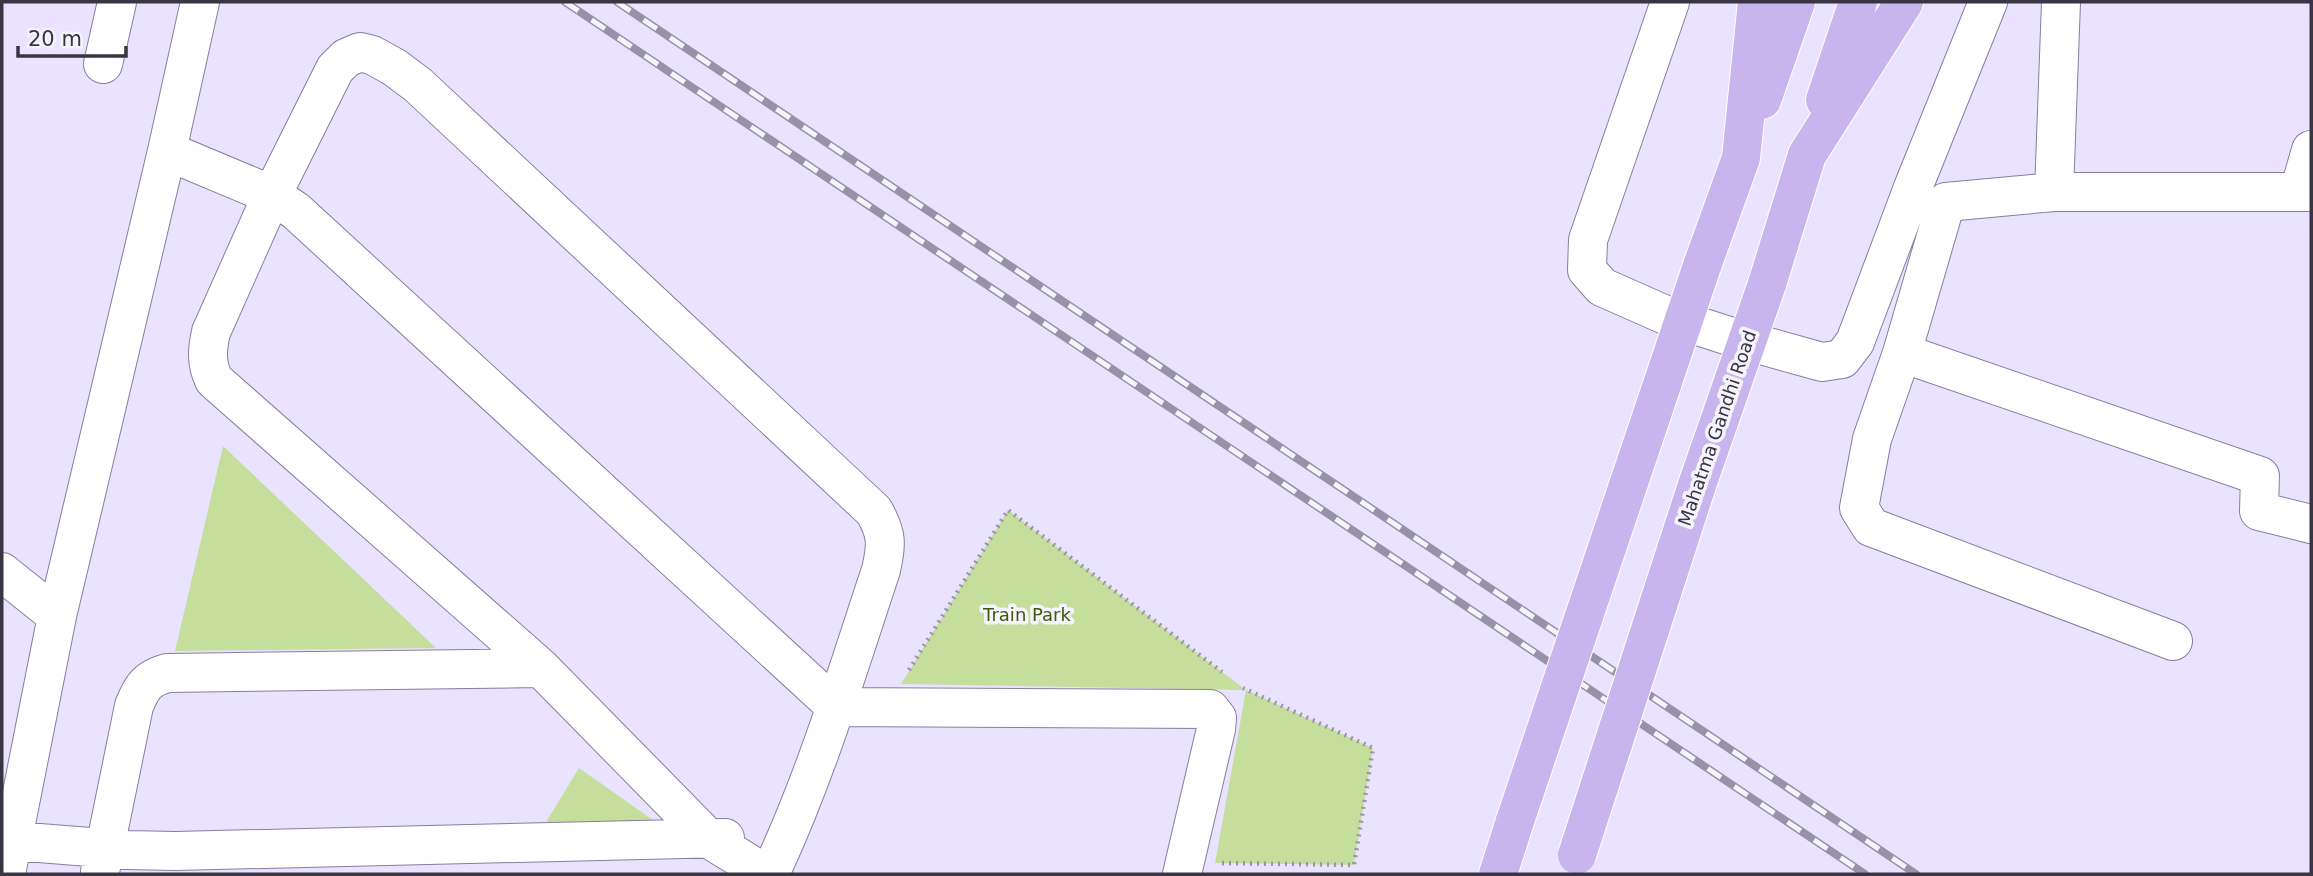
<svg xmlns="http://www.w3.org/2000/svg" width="2313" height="876" font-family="'DejaVu Sans',sans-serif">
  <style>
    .green { fill: #c5de9c }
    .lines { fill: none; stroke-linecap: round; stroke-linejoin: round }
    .minor-casing { stroke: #877e9e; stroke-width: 40 }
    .major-casing { stroke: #fff; stroke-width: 40 }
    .path { stroke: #9b95ab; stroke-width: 4.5; stroke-dasharray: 2 5; stroke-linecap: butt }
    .minor { stroke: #fff; stroke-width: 38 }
    .major { stroke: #c8b5ee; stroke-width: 38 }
    .rail-casing { stroke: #9792a7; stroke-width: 8 }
    .rail { stroke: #f5f3fb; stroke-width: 5; stroke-dasharray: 16; stroke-linecap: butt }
    .major-bridge-casing { stroke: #fff; stroke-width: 40; stroke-linecap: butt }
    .major-bridge { stroke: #c8b5ee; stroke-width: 38 }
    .labels { text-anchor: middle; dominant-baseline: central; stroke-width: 7; stroke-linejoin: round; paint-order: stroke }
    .street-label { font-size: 18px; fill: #393543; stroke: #f5f3fb }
    .park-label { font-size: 18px; fill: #415709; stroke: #f5f3fb }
  </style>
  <rect width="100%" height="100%" fill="#eae3ff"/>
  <path class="green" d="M223 446 436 648 175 651Z
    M1008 510 1246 690 1373 748 1354 865 1215 863 1246 690 901 684Z
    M579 768 653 820 543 827Z"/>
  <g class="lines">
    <defs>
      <path id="minor" d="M1670 2 1588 240 1587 270 1602 287 1670 317 1732 337 1822 362 1842 359 1855 342 1914 185 1988 2
        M103 64 117 2
        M167 151 272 195 296 211 836 707 1210 709 1217 718 1216 729 1182 874
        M2054 192 2061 2
        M2299 192 2311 150
        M1902 353 2260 476 2259 511 2311 524
        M2 572 57 616
        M2173 641 1871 527 1859 508 1872 439 1902 353 1946 202 2054 192H2311
        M14 841 127 850 175 851 725 838
        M100 872 134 706C142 686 147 679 167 673L541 668
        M6 874 57 616 167 151 200 2
        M766 874 709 839 541 668 214 380C206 363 207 350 211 332L272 195 335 69 346 58 360 52 372 55 394 67 418 85 874 511C887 534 887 544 881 570 847 672 816 776 770 874"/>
      <path id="major" d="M1762 100 1796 2
        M1825 100 1858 2
        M1702 266 1741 158 1757 2
        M1767 284 1807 155 1904 2
        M1498 874 1515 821"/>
    </defs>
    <use href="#minor" class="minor-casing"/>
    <use href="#major" class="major-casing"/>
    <path class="path" d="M909 670 1008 510 1222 672
      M1222 863 1354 865 1373 748 1243 688"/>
    <use href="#minor" class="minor"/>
    <use href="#major" class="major"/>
    <defs>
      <path id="rail" d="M565 2 1865 874
        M617 2 1916 874"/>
    </defs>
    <use href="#rail" class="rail-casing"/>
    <use href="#rail" class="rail"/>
    <defs>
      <path id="major-bridge" d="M1515 821 1702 266
        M1577 855 1697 485 1767 284"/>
    </defs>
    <use href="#major-bridge" class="major-bridge-casing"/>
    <use href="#major-bridge" class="major-bridge"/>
  </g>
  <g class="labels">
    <g class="street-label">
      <text transform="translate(1717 428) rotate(-71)">Mahatma Gandhi Road</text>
    </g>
    <g class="park-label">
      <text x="1027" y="614">Train Park</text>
    </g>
  </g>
  <rect width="2313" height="876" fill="none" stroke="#393543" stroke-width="7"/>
  <path d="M18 46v10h108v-10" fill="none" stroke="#393543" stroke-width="3.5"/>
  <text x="28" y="46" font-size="21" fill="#393543" stroke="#f5f3fb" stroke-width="5" paint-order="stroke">20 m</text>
</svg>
